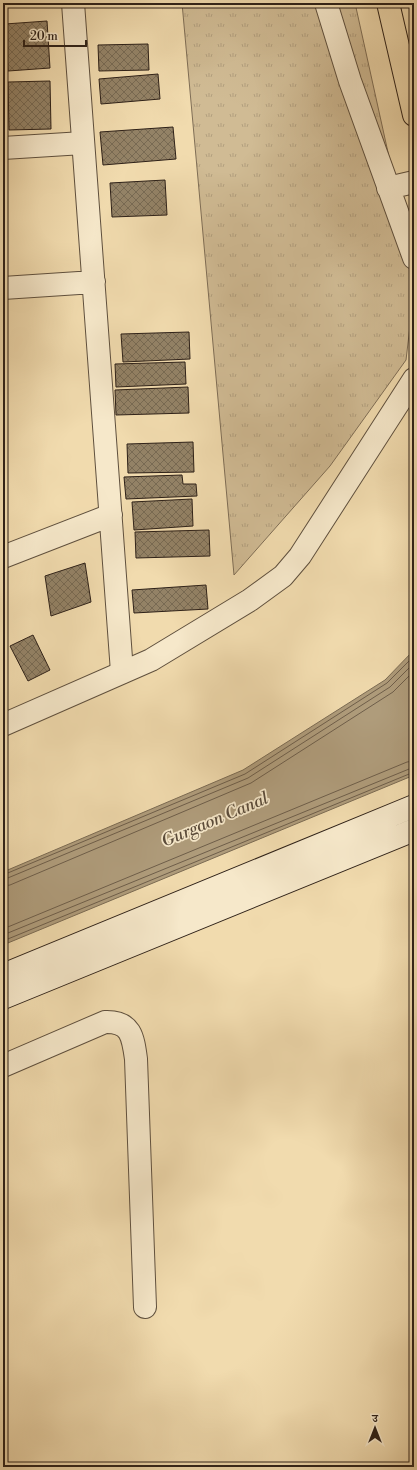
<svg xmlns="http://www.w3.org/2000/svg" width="417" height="1470" font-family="'Libre Bodoni','Noto Serif Devanagari',serif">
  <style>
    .grass { fill: url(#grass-tufts); stroke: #7f6e56 }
    .water { fill: #af9c7b; stroke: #7b6b53 }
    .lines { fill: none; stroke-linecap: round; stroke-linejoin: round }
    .shore { stroke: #6e5e4a; stroke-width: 1 }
    .building { fill: url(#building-cross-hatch); stroke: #2e2118 }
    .minor-casing { stroke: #5f503e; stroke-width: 24 }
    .tertiary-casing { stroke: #5f503e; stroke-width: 24 }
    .secondary-casing { stroke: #2e2118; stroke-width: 24 }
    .trunk-casing { stroke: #2e2118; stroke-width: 24 }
    .minor { stroke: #f6e8ca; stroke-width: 22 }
    .tertiary { stroke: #f6e8ca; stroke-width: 22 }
    .secondary { stroke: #f6e8ca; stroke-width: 22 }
    .trunk { stroke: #f1dbae; stroke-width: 22 }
    .labels { text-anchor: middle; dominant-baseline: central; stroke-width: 3.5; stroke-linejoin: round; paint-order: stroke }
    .water-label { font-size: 17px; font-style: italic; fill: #5b4c3b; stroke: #f6e8ca }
  </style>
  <defs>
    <pattern id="grass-tufts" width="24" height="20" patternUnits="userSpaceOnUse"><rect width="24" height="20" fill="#d0bb94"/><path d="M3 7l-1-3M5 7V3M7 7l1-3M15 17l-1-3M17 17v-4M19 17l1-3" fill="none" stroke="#b3a07f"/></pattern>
    <pattern id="building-cross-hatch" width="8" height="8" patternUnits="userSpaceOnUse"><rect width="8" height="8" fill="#938266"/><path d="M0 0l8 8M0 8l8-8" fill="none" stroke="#786a53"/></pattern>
  </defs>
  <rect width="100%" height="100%" fill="#f1dbae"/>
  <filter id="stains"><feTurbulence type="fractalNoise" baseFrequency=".005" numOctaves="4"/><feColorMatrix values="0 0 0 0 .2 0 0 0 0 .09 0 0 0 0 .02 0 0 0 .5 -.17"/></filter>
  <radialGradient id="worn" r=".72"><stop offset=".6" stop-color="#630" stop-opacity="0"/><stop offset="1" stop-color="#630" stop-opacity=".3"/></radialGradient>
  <path class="grass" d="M182 3H355L414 270V292L406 360 330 466 234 575Z"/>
  <path class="water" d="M414 650V774L412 776 3 945V872L243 770 385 680Z"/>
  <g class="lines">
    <path class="shore" d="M3 875 245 774 387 683 414 656
      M3 880 248 778 390 687 414 663
      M3 886 10 885 251 783 393 692 414 671
      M3 929 407 762 414 761
      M3 935 414 767
      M3 941 414 772"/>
  </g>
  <path class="building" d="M47 21 50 68 8 71 5 24Z
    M148 44 149 70 99 71 98 45Z
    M158 74 160 99 101 104 99 79Z
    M50 81 51 129 9 130 8 82Z
    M173 127 176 159 103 165 100 132Z
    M165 180 167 215 112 217 110 183Z
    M189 332 190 359 123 362 121 334Z
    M185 362 186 384 116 387 115 364Z
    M188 387 189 413 116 415 115 390Z
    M193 442 194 472 128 473 127 444Z
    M182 475 183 484H196L197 496 126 499 124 477Z
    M192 499 193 526 134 530 132 502Z
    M209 530 210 556 136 558 135 532Z
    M85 563 91 602 51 616 45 576Z
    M206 585 208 609 134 613 132 590Z
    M33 635 50 670 28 681 10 646Z"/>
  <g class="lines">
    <defs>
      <path id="minor" d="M73 3 122 672
        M3 148 83 143
        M3 288 94 282
        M3 557 111 515
        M3 1066 105 1022C131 1021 133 1037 136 1059L145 1307"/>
      <path id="tertiary" d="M326 3 350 81 414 258
        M388 188 414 182
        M3 725 151 660 250 600 283 576 300 556 414 379"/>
      <path id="secondary" d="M3 975 414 806
        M3 998 414 830"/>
      <path id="trunk" d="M388 3 414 115"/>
    </defs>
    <use href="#minor" class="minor-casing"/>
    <use href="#tertiary" class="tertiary-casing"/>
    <use href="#secondary" class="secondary-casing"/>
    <use href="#trunk" class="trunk-casing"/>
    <use href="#minor" class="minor"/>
    <use href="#tertiary" class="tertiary"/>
    <use href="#secondary" class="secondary"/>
    <use href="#trunk" class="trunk"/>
  </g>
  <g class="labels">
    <g class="water-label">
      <text transform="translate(215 820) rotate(-23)">Gurgaon Canal</text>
    </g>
  </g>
  <rect width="417" height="1470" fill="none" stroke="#f1dbae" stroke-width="16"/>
  <rect x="4" y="4" width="409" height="1462" fill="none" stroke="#2e2118" stroke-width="2"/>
  <rect x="8" y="8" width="401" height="1454" fill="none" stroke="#2e2118"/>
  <g transform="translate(375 1428)" stroke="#f6e8ca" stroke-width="3" paint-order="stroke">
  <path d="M0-3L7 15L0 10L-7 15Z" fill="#2e2118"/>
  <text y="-6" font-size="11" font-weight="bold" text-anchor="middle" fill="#2e2118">उ</text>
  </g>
  <path d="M24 40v6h62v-6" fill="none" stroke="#2e2118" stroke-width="2"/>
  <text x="30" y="40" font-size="12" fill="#2e2118" stroke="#f6e8ca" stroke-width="3" paint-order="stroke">20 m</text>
  <rect width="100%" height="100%" filter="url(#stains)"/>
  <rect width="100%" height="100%" fill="url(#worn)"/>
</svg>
